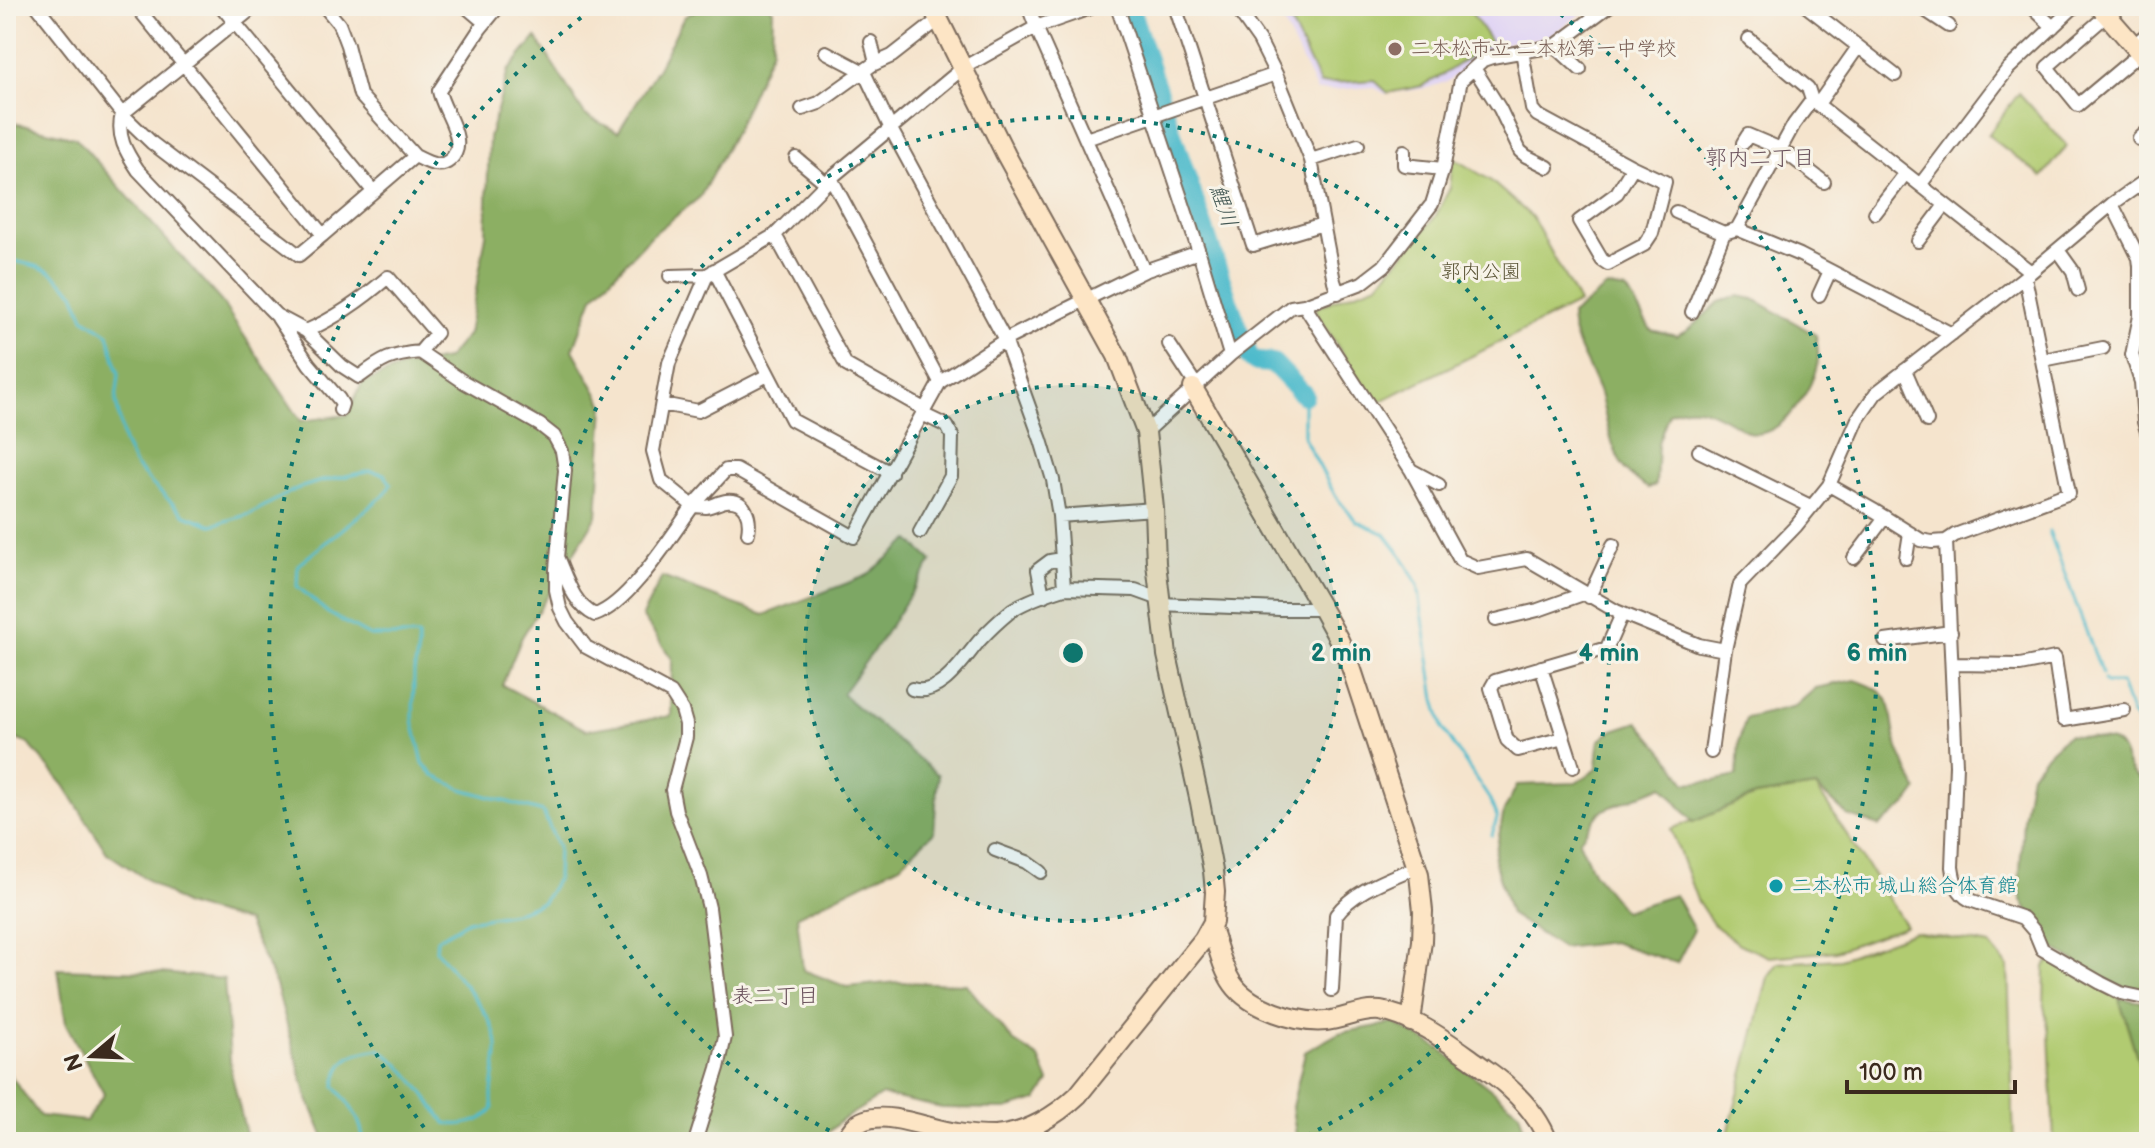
<svg xmlns="http://www.w3.org/2000/svg" width="2155" height="1148" font-family="'Balsamiq Sans','Klee One',sans-serif">
  <style>
    .built { fill: #e0d4f4 }
    .green { fill: #b1cb71; stroke: #767a48; stroke-width: 2 }
    .forest { fill: #8caf63; stroke: #646c40; stroke-width: 2 }
    .lines { fill: none; stroke-linecap: round; stroke-linejoin: round }
    .stream { stroke: #50bbcc; stroke-width: 3 }
    .river { stroke: #50bbcc; stroke-width: 20 }
    .street-casing { stroke: #7c6b5b; stroke-width: 16 }
    .secondary-casing { stroke: #7c6b5b; stroke-width: 22 }
    .street { stroke: #fff; stroke-width: 12 }
    .secondary { stroke: #fde5c5; stroke-width: 18 }
    .ring { fill: none; stroke: #0f766e; stroke-width: 4; stroke-dasharray: 4 8 }
    .education-dot { fill: #8d6e63; stroke: #f7f3e8; stroke-width: 3 }
    .culture-dot { fill: #0f9aa8; stroke: #f7f3e8; stroke-width: 3 }
    .labels { text-anchor: middle; dominant-baseline: central; stroke-width: 6; stroke-linejoin: round; paint-order: stroke }
    .education-label { font-size: 20px; fill: #785e54; stroke: #f7f3e8; text-anchor: start }
    .park-label { font-size: 20px; fill: #585233; stroke: #f7f3e8 }
    .culture-label { font-size: 20px; fill: #0d838f; stroke: #f7f3e8; text-anchor: start }
    .neighbourhood-label { font-size: 22px; fill: #6b535d; stroke: #f7f3e8 }
    .water-label { font-size: 22px; font-style: italic; fill: #415652; stroke: #f7f3e8 }
    .centre { fill: #0f766e; stroke: #f7f3e8; stroke-width: 4 }
    .ring-label { font-size: 24px; text-anchor: middle; font-weight: bold; fill: #0f766e; stroke: #f7f3e8; stroke-width: 6; stroke-linejoin: round; paint-order: stroke }
  </style>
  <rect width="100%" height="100%" fill="#f7f3e8"/>
  <filter id="ink" filterUnits="userSpaceOnUse"><feTurbulence type="fractalNoise" baseFrequency=".0125" numOctaves="2"/><feDisplacementMap in="SourceGraphic" scale="16" xChannelSelector="R" yChannelSelector="G"/><feConvolveMatrix kernelMatrix="1 2 1 2 8 2 1 2 1" color-interpolation-filters="sRGB"/></filter>
  <filter id="wash" filterUnits="userSpaceOnUse"><feTurbulence type="fractalNoise" baseFrequency=".006" numOctaves="4" result="noise"/><feDisplacementMap in="SourceGraphic" scale="32" xChannelSelector="R" yChannelSelector="G"/><feGaussianBlur stdDeviation="1.8" result="paint"/><feColorMatrix in="noise" values="0 0 0 0 0 0 0 0 0 0 0 0 0 0 0 0 0 1.4 0 .05"/><feComposite in="paint" operator="in"/></filter>
  <g filter="url(#wash)">
    <rect width="100%" height="100%" fill="#f5e4cd"/>
    <path class="built" d="M1275 6H1592L1548 37 1509 42 1479 56 1448 81 1427 88 1386 94 1373 87 1317 91Z"/>
    <path class="green" d="M1283 6H1467L1491 42 1441 76 1422 86 1388 93 1374 80 1320 84Z
      M2019 93 2067 146 2042 177 1988 135Z
      M1453 158 1490 180 1532 217 1579 303 1375 404 1318 316 1316 307 1378 284 1435 217 1450 188Z
      M1816 787 1906 926 1836 951 1769 957 1739 944 1713 924 1697 900 1671 829 1755 796Z
      M1914 932 1990 945 2008 967 2014 1142H1726L1768 977 1778 963 1840 959Z
      M2051 961 2119 998 2149 1096V1142H2054L2049 1032 2044 1006 2045 967 2047 963Z"/>
    <path class="forest" d="M704 6H768L773 10 772 49 735 132 700 197 652 235 593 297 573 350 604 405 597 516 522 637 502 685 586 730 671 716 672 659 642 616 662 577 764 615 866 576 910 540 932 561 879 643 842 694 938 775 934 832 900 865 797 916 803 970 847 987 898 982 966 984 1013 1041 1039 1058 1049 1082 1037 1100 1006 1109 942 1108 882 1095 839 1122 818 1142H326L307 1097 276 985 247 922 185 905 107 853 64 785 29 744 6 735V121L76 138 221 301 301 421 347 415 362 383 402 367 447 359 468 334 486 235 489 138 508 71 536 37 585 115 618 132 659 66 684 17Z
      M1607 287 1627 290 1651 330 1677 336 1688 330 1719 302 1738 296 1754 299 1816 335C1817 344 1819 352 1818 360 1815 386 1782 440 1751 433 1745 431 1739 426 1734 424 1711 411 1695 401 1669 413L1658 443 1656 485 1648 488C1640 482 1629 477 1624 468 1610 446 1607 422 1601 397 1593 370 1571 343 1571 315Z
      M1855 680C1902 695 1886 710 1898 748 1903 762 1911 776 1917 790L1906 805 1879 826 1847 815 1816 787 1755 796 1693 822 1663 786 1601 811 1579 841 1593 872 1624 911 1675 895 1694 930 1677 963 1612 942 1562 948 1510 914 1494 860 1504 811 1517 785 1576 783 1597 769 1599 741 1611 731 1638 722 1673 763 1686 783 1714 781 1737 776 1739 740 1746 718 1795 706 1816 688Z
      M2068 735C2077 736 2107 739 2112 741 2132 751 2119 777 2149 781V993L2115 985 2046 944 2022 900 2019 890 2023 819 2031 773 2049 752Z
      M58 969 150 972 224 979 231 1072 248 1142H6V1069L40 1116 86 1121 104 1094 66 1024Z
      M2119 998 2149 1003V1096Z
      M1394 1023 1440 1049 1519 1112 1528 1142H1297L1292 1107 1305 1052 1339 1033Z"/>
    <g class="lines">
      <path class="stream" d="M6 259 36 266 51 272 74 293 84 318 108 334 119 374 116 401 124 443 135 465 153 485 185 515 212 525 250 514 296 489 318 482 371 471 384 474 391 484 384 495 298 565 297 586 328 613 370 636H418V649L414 672 413 720 423 763 434 776 462 789 543 812 558 847 557 879 543 902 514 913 468 921 437 939 436 950C454 974 496 1015 497 1046 498 1068 489 1086 493 1109 483 1122 462 1127 446 1123 425 1097 408 1067 379 1049 352 1054 339 1057 335 1086 348 1103 363 1120 363 1142
        M1304 395V438L1336 497 1356 521 1385 534 1402 556 1418 585 1435 699 1443 729 1490 800 1497 818 1492 835
        M2049 531 2102 674
        M2104 680 2106 683H2121L2132 715 2141 726
        M2147 728 2149 730"/>
      <path class="river" d="M1129 6 1228 301 1249 357 1257 362 1273 363 1304 395"/>
    </g>
  </g>
  <g filter="url(#ink)">
    <g class="lines">
      <defs>
        <path id="street" d="M37 6 122 114 152 143 299 255 323 235
          M136 6 323 235 415 156 360 95 347 45 339 24 324 6
          M221 6 373 191
          M255 6 122 114C116 136 126 152 138 170L269 308 276 315 306 331C336 318 364 298 388 277L436 333 420 352C390 355 383 359 359 377L342 366 306 331
          M465 6 485 23
          M1028 6 1036 27 1144 271
          M1096 6 1036 27 963 68 831 178 775 235 707 275 669 363 653 451 661 480 693 506 726 470H736L854 537 940 382 1005 340 1085 300 1144 271 1199 252
          M1117 6 1199 252 1230 355
          M1175 6 1253 245 1323 224
          M1235 6 1259 40 1276 74 1311 160 1334 281 1338 293
          M1806 6 1895 75
          M1919 6 1949 26
          M2031 6 2053 27
          M2107 15 2047 67 2078 105 2140 53
          M1749 39 1808 88 1812 100
          M871 42 876 63
          M2134 45 2149 32
          M1555 46 1580 69
          M1522 51 1532 109 1537 115 1633 167 1665 182 1652 233 1644 245 1608 264 1602 260 1579 221 1617 193 1633 167
          M826 52 864 72 891 129 1005 340 1041 440 1053 480 1059 516 1064 588 1135 590 1160 599
          M1474 68 1500 109 1520 151 1526 156 1548 167
          M1818 104 1858 47
          M802 109 819 103 872 65 892 56 938 20
          M1086 139 1276 74
          M2139 139 2149 130
          M1743 143 1748 135 1781 149 1824 182
          M1404 151V165L1443 169
          M415 156C426 161 439 170 450 160 470 142 443 112 439 91L480 29 499 6
          M796 158 826 183
          M1311 160 1358 145
          M831 178 940 382
          M1920 185 2008 69 2075 6
          M2112 204 2139 258 2140 266V316L2132 355 2141 382 2144 422 2149 438
          M1676 212 1724 233
          M1875 213 1905 174
          M775 235 846 365 924 409
          M1918 241 1945 205
          M2058 250 2073 271 2078 290
          M714 270 792 420 891 473
          M670 276 707 275
          M1819 295 1830 271
          M1304 305 1411 470 1460 560 1478 568 1527 559 1616 611 1699 645 1725 650 1740 584 1796 526 1829 485 1858 419 1876 393 2031 272 2112 204 2149 178
          M1692 312 1724 233 1737 229
          M278 318 309 364 339 399 342 404 340 410
          M1952 334 1800 255 1737 229 1794 124 1812 100 2031 272
          M1169 344 1196 385
          M420 352 464 382 540 425 554 436 562 451 565 470 556 569V590L560 608 567 622 586 647 671 693 682 710 686 724V737L672 790 676 811 701 876 709 908 725 1037 718 1068 695 1142
          M2043 360 2103 348
          M1905 370 1927 421
          M662 404 698 411 768 375
          M1146 432 1230 355 1291 307 1304 305 1362 283 1384 266 1432 204 1443 169 1461 80 1483 60 1492 57 1555 46 1609 6
          M1699 451 1810 506
          M1411 470 1439 485
          M1829 485 1875 511 1921 540 1932 542 1946 541 1956 765 1952 867C1954 881 1957 893 1970 900L2023 918 2035 932 2042 949 2101 983 2121 993 2149 999
          M1059 516 1154 509
          M920 532 951 476 952 436 947 426 922 414
          M1946 541 1955 535 2069 493 2025 277
          M1854 558 1885 517
          M1906 558 1910 533
          M558 559C567 580 574 605 595 615 630 603 671 536 693 506 694 506 706 507 706 507 713 506 719 502 726 501 746 499 751 517 748 533
          M1043 596 1038 570 1050 561 1062 559
          M1589 597 1613 545
          M1160 604 1280 609H1322
          M1496 620 1538 610 1583 594
          M1885 641 1951 632
          M1953 664 2020 665 2055 658 2064 720 2124 710
          M1541 667 1573 767
          M912 689C941 698 964 658 980 640 989 630 1001 619 1012 610 1027 600 1047 594 1064 588
          M1563 738 1518 750 1507 740 1491 688 1495 681 1607 648 1622 614
          M1711 752 1725 650
          M995 850 1027 862 1041 872
          M1332 990 1336 915C1354 890 1389 879 1416 867"/>
        <path id="secondary" d="M2099 6 2149 63
          M1193 388 1322 609 1339 640 1351 667 1419 874 1423 911 1422 941 1411 1022
          M1211 928C1218 946 1222 969 1233 984 1250 1008 1298 1024 1326 1021 1343 1019 1363 1009 1380 1011 1414 1016 1449 1043 1476 1062 1485 1069 1496 1076 1505 1084 1522 1099 1541 1120 1548 1142
          M844 1142C850 1132 854 1124 865 1120 889 1111 932 1130 957 1133 969 1135 983 1136 995 1136 1026 1134 1056 1116 1078 1095L1203 940 1213 922 1215 892 1213 871 1200 802 1167 655 1156 563 1154 509 1146 432 1117 356 1006 155 932 6"/>
      </defs>
      <use href="#street" class="street-casing"/>
      <use href="#secondary" class="secondary-casing"/>
      <use href="#street" class="street"/>
      <use href="#secondary" class="secondary"/>
    </g>
  </g>
  <circle cx="1073" cy="653" r="268" fill="#0f766e" fill-opacity=".12"/>
  <g class="ring">
    <circle cx="1073" cy="653" r="268"/>
    <path d="M851 1141A536 536 0 1 1 1295 1141"/>
    <path d="M431 1137A804 804 0 0 1 595 7M1551 7A804 804 0 0 1 1715 1137"/>
  </g>
  <circle class="education-dot" cx="1395" cy="49" r="8"/>
  <circle class="culture-dot" cx="1776" cy="886" r="8"/>
  <g class="labels">
    <g class="education-label">
      <text x="1411" y="49">二本松市立 二本松第一中学校</text>
    </g>
    <g class="park-label">
      <text x="1481" y="272">郭内公園</text>
    </g>
    <g class="culture-label">
      <text x="1792" y="886">二本松市 城山総合体育館</text>
    </g>
    <g class="neighbourhood-label">
      <text x="1760" y="158">郭内二丁目</text>
      <text x="775" y="996">表二丁目</text>
    </g>
    <g class="water-label">
      <text transform="translate(1223 206) rotate(71)">鯉川</text>
    </g>
  </g>
  <circle cx="1073" cy="653" r="12" class="centre"/>
  <g class="ring-label">
    <text x="1341" y="661">2 min</text>
    <text x="1609" y="661">4 min</text>
    <text x="1877" y="661">6 min</text>
  </g>
  <rect width="2155" height="1148" fill="none" stroke="#f7f3e8" stroke-width="32"/>
  <g transform="translate(92 1056) rotate(251)" stroke="#f7f3e8" stroke-width="6" paint-order="stroke">
  <path d="M0-6L14 30L0 20L-14 30Z" fill="#3b2a1e"/>
  <text y="-12" font-size="22" font-weight="bold" text-anchor="middle" fill="#3b2a1e">N</text>
  </g>
  <path d="M1847 1080v12h168v-12" fill="none" stroke="#3b2a1e" stroke-width="4"/>
  <text x="1859" y="1080" font-size="24" fill="#3b2a1e" stroke="#f7f3e8" stroke-width="6" paint-order="stroke">100 m</text>
</svg>
